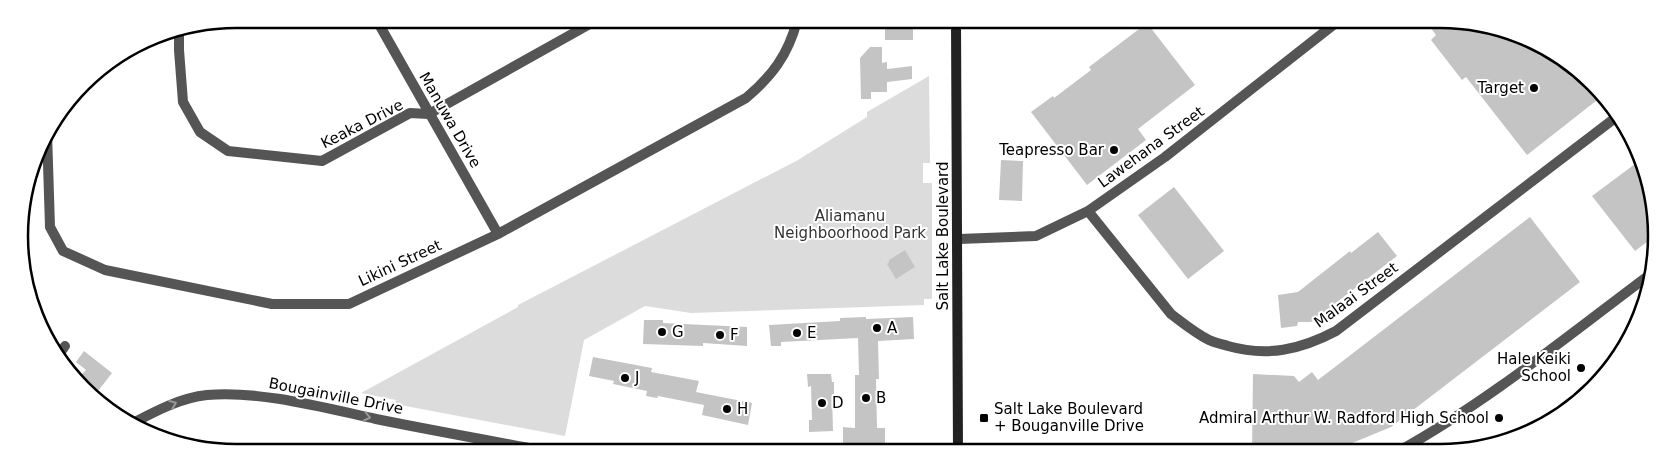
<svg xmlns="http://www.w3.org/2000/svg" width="1675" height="472" font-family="'DejaVu Sans',sans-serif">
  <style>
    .green { fill: #dcdcdc }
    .building { fill: #c4c4c4 }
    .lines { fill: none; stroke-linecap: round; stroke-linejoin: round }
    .minor { stroke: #555; stroke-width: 10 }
    .tertiary { stroke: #555; stroke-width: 10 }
    .secondary { stroke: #222; stroke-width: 10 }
    .oneway { stroke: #999 }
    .poi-dot { fill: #000; stroke: #fff; stroke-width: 2 }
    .labels { text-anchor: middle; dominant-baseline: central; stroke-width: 4; stroke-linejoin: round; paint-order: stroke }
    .poi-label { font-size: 15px; fill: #000; stroke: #fff; text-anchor: start }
    .street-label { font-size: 15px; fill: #000; stroke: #fff }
    .park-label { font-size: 15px; fill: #333; stroke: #fff }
    .rim { fill: none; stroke: #000; stroke-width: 2.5 }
  </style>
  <rect width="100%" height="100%" fill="#fff"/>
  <path class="green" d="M929 76 930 163H923V183H932V299H924V305L691 313 645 306 584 340 565 436 395 404 396 400 361 393 518 307V305L798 160 867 117V112Z"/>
  <path class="building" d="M885 21H913V40H885Z
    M1147 23 1195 85 1138 129 1146 140 1087 185 1031 112 1053 96 1054 98 1091 70 1089 67Z
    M1427 23H1481L1559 55 1601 97 1527 155 1466 77 1462 80 1431 40 1436 35Z
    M870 47H882V63L887 62V69L912 66V79L887 82V92H871V99H861L860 58Z
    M1001 160 1023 161 1022 201 999 200Z
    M1639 161 1652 193V238L1635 251 1592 196Z
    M1174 187 1224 251 1188 279 1138 215Z
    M1530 217 1580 282 1391 427 1333 451H1252L1253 374 1294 376 1299 382 1312 372 1318 380Z
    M1378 232 1397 256 1311 322H1298L1297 326 1281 328 1278 295 1298 292 1350 251 1351 253Z
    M905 250 915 267 896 279 887 264 889 262V260Z
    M866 317V319L913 317 914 339 878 341 879 379H876L877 428H885V450H843V427L855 428V375H859L858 338 781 342V346H771L769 325 840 321V318Z
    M644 320H663V323L747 327V346L703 343V346L643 344Z
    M84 351 112 373 98 391 79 377 86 370 76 362Z
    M593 357 652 368 651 372 699 381 696 392 752 403 748 425 702 415 704 405 658 396 657 398 646 396 647 391 613 384 614 381 589 376Z
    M807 374H831L832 382H834V394H832L833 431 809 432V420H812L811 386 808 387Z"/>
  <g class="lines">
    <path class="minor" d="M376 19 498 234
      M179 30V50L183 102 200 132 228 151 322 161 410 113 429 114 597 20
      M47 132 50 227 63 251 105 270 272 304H349L498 234 746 98C772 76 788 55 797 21
      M1088 211 1171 314C1183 323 1195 333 1209 340 1215 343 1222 344 1228 346 1267 357 1300 350 1336 331L1619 115
      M959 239 1036 236 1088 211 1165 157 1337 22
      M58 356 65 346"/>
    <path class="tertiary" d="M129 425C154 412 179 398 207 395 258 390 325 408 376 419 430 430 486 440 540 450
      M1399 451C1489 401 1570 334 1652 273"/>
    <path class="secondary" d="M956 21 958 451"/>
  </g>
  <defs><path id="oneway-chevron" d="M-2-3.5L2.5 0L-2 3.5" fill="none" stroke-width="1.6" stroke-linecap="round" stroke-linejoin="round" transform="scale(1.25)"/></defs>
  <g class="oneway">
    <use href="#oneway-chevron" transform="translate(173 404) rotate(-22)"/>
    <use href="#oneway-chevron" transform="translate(367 417) rotate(12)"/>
  </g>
  <g class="poi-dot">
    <circle cx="1534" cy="88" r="5"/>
    <circle cx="1114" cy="150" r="5"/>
    <circle cx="877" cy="328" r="5"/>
    <circle cx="662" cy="332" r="5"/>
    <circle cx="797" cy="333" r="5"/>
    <circle cx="720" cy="335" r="5"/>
    <circle cx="1581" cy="368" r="5"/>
    <circle cx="625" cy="378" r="5"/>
    <circle cx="866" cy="398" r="5"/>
    <circle cx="822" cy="403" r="5"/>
    <circle cx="727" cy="409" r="5"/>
    <rect x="979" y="413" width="10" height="10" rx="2.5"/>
    <circle cx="1499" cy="418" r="5"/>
  </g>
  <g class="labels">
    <g class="poi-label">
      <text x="1524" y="88" text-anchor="end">Target</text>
      <text x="1104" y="150" text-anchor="end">Teapresso Bar</text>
      <text x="887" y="328">A</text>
      <text x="672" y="332">G</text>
      <text x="807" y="333">E</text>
      <text x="730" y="335">F</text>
      <text x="1571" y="359" text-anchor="end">Hale Keiki<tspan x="1571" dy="17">School</tspan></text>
      <text x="635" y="378">J</text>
      <text x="876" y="398">B</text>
      <text x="832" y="403">D</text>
      <text x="737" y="409">H</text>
      <text x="994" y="409">Salt Lake Boulevard<tspan x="994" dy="17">+ Bouganville Drive</tspan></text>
      <text x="1489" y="418" text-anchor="end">Admiral Arthur W. Radford High School</text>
    </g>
    <g class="street-label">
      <text transform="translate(450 120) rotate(60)">Manuwa Drive</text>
      <text transform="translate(362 124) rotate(-27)">Keaka Drive</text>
      <text transform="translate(1151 147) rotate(-36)">Lawehana Street</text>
      <text transform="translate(943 236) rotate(-90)">Salt Lake Boulevard</text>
      <text transform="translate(400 263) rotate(-25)">Likini Street</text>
      <text transform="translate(1356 295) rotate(-36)">Malaai Street</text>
      <text transform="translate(336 396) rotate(11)">Bougainville Drive</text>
    </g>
    <g class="park-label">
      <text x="850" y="216">Aliamanu<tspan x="850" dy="17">Neighboorhood Park</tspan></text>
    </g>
  </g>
  <path d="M0 0H1675V472H0ZM236 28H1440A208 208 0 0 1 1648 236V236A208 208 0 0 1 1440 444H236A208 208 0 0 1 28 236V236A208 208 0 0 1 236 28Z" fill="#fff" fill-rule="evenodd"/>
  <path class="rim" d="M236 28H1440A208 208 0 0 1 1648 236V236A208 208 0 0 1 1440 444H236A208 208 0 0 1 28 236V236A208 208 0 0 1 236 28Z"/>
</svg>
